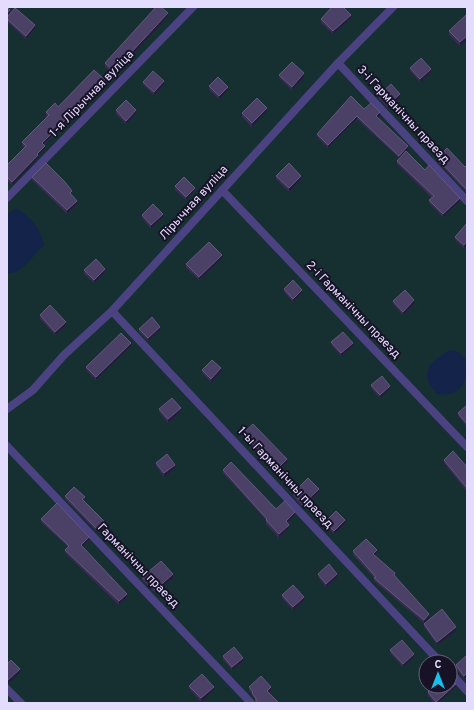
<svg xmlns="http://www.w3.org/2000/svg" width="474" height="710" font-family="Overpass,sans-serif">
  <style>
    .green { fill: #162f31; fill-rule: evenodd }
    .water { fill: #14234a }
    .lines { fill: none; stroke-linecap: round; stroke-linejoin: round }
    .service { stroke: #4b4282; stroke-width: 8 }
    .wall { fill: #392d53 }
    .shaded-wall { fill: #241a3a }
    .building { fill: #4b4065; stroke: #63587d }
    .labels { text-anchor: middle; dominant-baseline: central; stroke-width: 4; stroke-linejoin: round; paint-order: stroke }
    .street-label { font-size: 12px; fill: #e3dcfc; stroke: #181227 }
  </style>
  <rect width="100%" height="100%" fill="#181227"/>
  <path class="green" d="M7 7H467V703H7ZM426 662H450V686H426Z"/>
  <path class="water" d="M15 209C30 214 41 230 44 245 35 253 19 277 7 273V214Z
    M450 350 458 352 467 361C467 383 462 397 437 394 418 372 429 363 450 350Z"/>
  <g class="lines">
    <path class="service" d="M338 63 467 201
      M222 190 467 447
      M7 198 193 7
      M112 311 440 662
      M7 409 33 390 64 355 112 311 338 63 393 7
      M7 446 251 703
      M450 672 467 691
      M7 689 21 703"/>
  </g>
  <path class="wall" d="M467 14 460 46 449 35V31Z
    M168 16 114 75 105 67V63Z
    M7 17 35 29 26 39 7 22Z
    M351 18 333 34 321 23V19Z
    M410 68 431 72 420 82 410 71Z
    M279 75 304 77 292 90 279 78Z
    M143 82 164 85 154 95 143 85Z
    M105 83 44 145 45 149 38 156V158L12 185 7 180V165L24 148 22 145V142L47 117 46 116V112Z
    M209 86 228 90 219 99 209 90Z
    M379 95 400 98 388 108 379 99Z
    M364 109 380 116 378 117 408 150 406 152 425 170 460 201 443 217 429 203V200L432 198 397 164V161L399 158 357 119 328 148 317 137V134Z
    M116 110 136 113 126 124 116 114Z
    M267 111 252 127 242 117V113Z
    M437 158 465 167 467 165V193L437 161Z
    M276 176 301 179 289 192 276 179Z
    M32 177 72 194V195L77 204 67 214 32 180Z
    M175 186 195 191 186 200 175 190Z
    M142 215 163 217 151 229 142 218Z
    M467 223V245L464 248 455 240V237Z
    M222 258 199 280 186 268V264Z
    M84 270 105 272 94 283 84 274Z
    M284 289 302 293 293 302 284 292Z
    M393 301 414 304 403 315 393 304Z
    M40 315 66 325 55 335 40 319Z
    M139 329 160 330 148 341 139 332Z
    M331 342 353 346 341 356 331 345Z
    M131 346 96 380 86 370V367Z
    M202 370 221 372 211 382 202 373Z
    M371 385 390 389 380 398 371 388Z
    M467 405V427L458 416V413Z
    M159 409 181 411 168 423 159 412Z
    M243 433 287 462 276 473 243 436Z
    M444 460 467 467V492L444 463Z
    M156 463 175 468 164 477 156 466Z
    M223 470 276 509 295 515 287 523 289 528 279 538 266 524V520L223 473Z
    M319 492 303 508 293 496V493Z
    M65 496 85 501H84L104 525 97 532 65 499Z
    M41 519 89 540 82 547 127 597 119 605 65 553V550L68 547 41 522Z
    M325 522 345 524 334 534 325 525Z
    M353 551 377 553 375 555 395 576 429 617 424 623 374 581V578L353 555Z
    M318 574 337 577 326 587 318 577Z
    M142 577 173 578 155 593 142 580Z
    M282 595 304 600 293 610 282 598Z
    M424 624 456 631 437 645 424 627Z
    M390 650 414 657 403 667 390 653Z
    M467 655 464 679 456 669V665Z
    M223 656 243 661 232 670 223 660Z
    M189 686 214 690 201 702 189 689Z
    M249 687 271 690 268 692 279 703H256V701L252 696V694L249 691Z
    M456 687 438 703H434L428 696V692Z"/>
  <path class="shaded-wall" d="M10 10V13L7 17V13Z
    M168 13V16L114 75V71Z
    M351 15V18L333 34V31Z
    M35 25V29L26 39V36Z
    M467 36V39L460 46V42Z
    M431 69V72L420 82V79Z
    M304 73V77L292 90V87Z
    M105 80V83L42 146V143Z
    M164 81V85L154 95V92Z
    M228 87V90L219 99V96Z
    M400 94V98L388 108V105Z
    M267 108V111L252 127V123Z
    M136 110V113L126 124V121Z
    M380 112V116L376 119V116Z
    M357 116V119L328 148V145Z
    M45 146V149L38 156V158L12 185V182L37 154Z
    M408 146V150L399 159V156Z
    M301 176V179L289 192V188Z
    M195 188V191L186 200V197Z
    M460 198V201L443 217V214Z
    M77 201V204L67 214V210Z
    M163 214V217L151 229V225Z
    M467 241V245L464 248V245Z
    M222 255V258L199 280V277Z
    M105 269V272L94 283V280Z
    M302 290V293L293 302V299Z
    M414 300V304L403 315V312Z
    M66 322V325L55 335V332Z
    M160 327V330L148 341V338Z
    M131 343V346L96 380V377Z
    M353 343V346L341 356V353Z
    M221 368V372L211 382V379Z
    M390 386V389L380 398V395Z
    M181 408V411L168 423V419Z
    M287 459V462L276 473V470Z
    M175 465V468L164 477V473Z
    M319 489V492L303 508V504Z
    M295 512V515L286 524V521Z
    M345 520V524L334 534V531Z
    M104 521V525L97 532V529Z
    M289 525V528L279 538V534Z
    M89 537V540L81 548V545Z
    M377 550V553L373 557V554Z
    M173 574V578L155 593V590Z
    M337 574V577L326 587V584Z
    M127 594V597L119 605V601Z
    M304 597V600L293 610V607Z
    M429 614V617L424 623V620Z
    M456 627V631L437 645V642Z
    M414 654V657L403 667V664Z
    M243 658V661L232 670V667Z
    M20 669V672L8 684H7V681Z
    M467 673V676L464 679V676Z
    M456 684V687L438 703H436V702Z
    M214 687V690L201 702V698Z
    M271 687V690L267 694V691Z"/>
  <path class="building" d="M7 7 10 10 7 13Z
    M156 7H161L168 13 114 71 105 63Z
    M332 7H343L351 15 333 31 321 19Z
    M15 8 35 25 26 36 7 19V17Z
    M467 14V36L460 42 449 31Z
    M421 58 431 69 420 79 410 68Z
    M292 62 304 73 292 87 279 75Z
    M94 70 105 80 42 143 45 146 37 154 38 155 12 182 7 177V165L26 146 22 142 49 115 46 112 55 103 58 107Z
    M153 71 164 81 154 92 143 82Z
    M218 77 228 87 219 96 209 86Z
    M391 84 400 94 388 105 379 95Z
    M351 96 364 109 371 103 380 112 376 116 408 146 399 156 357 116 328 145 317 134Z
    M257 98 267 108 252 123 242 113Z
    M126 100 136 110 126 121 116 110Z
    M447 148 465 167 467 165V190L437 158Z
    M406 151 425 170 429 165 460 198 443 214 429 200 434 196 397 161Z
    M46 163 65 182 72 191 70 193 77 201 67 210 32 177Z
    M289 163 301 176 289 188 276 176Z
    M184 177 195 188 186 197 175 186Z
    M153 204 163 214 151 225 142 215Z
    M467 223V241L464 245 455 237Z
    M209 242 222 255 199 277 186 264Z
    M96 259 105 269 94 280 84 270Z
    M293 280 302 290 293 299 284 289Z
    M405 290 414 300 403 312 393 301Z
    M50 305 66 322 55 332 40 315Z
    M152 317 160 327 148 338 139 329Z
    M343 332 353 343 341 353 331 342Z
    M121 333 131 343 96 377 86 367Z
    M212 360 221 368 211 379 202 370Z
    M382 376 390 386 380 395 371 385Z
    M172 398 181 408 168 419 159 409Z
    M467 405V424L458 413Z
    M253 424 287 459 276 470 243 433Z
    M453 451 467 467V488L444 460Z
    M167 454 175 465 164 473 156 463Z
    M231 462 276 509 285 501 295 512 286 521 289 525 279 534 266 520 267 519 223 470Z
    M308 478 319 489 303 504 293 493Z
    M74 487 85 497 82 499 104 521 97 529 65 496Z
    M57 503 89 537 81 545 127 594 119 601 65 550 69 546 41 519Z
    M336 511 345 520 334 531 325 522Z
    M366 539 377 550 373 554 395 573 394 575 429 614 424 620 374 578 376 577 353 551Z
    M161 561 173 574 155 590 142 577Z
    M329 564 337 574 326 584 318 574Z
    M293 585 304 597 293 607 282 595Z
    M442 609 456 627 437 642 424 624Z
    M402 640 414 654 403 664 390 650Z
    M234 647 243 658 232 667 223 656Z
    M467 655V673L464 676 456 665Z
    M11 660 20 669 8 680 7 681V664Z
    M202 674 214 687 201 698 189 686Z
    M261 676 271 687 267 691 279 703H257L256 702V698L252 693 253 692 249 687Z
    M450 677 456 684 436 702 428 692 435 686H450Z"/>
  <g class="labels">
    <g class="street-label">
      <text transform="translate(92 94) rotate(-46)">1-я Лірычная вуліца</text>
      <text transform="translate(403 115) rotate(47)">3-і Гарманічны праезд</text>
      <text transform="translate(194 203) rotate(-48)">Лірычная вуліца</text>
      <text transform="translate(353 310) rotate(46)">2-і Гарманічны праезд</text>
      <text transform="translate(285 478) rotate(47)">1-ы Гарманічны праезд</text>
      <text transform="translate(138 566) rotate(46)">Гарманічны праезд</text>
    </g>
  </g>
  <rect width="474" height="710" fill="none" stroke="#e3dcfc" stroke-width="16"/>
  <g transform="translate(438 674)"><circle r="19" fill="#181227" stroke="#69637c"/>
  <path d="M0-3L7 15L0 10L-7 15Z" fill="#1abeea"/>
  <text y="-6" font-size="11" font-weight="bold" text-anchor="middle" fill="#e3dcfc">С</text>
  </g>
</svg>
